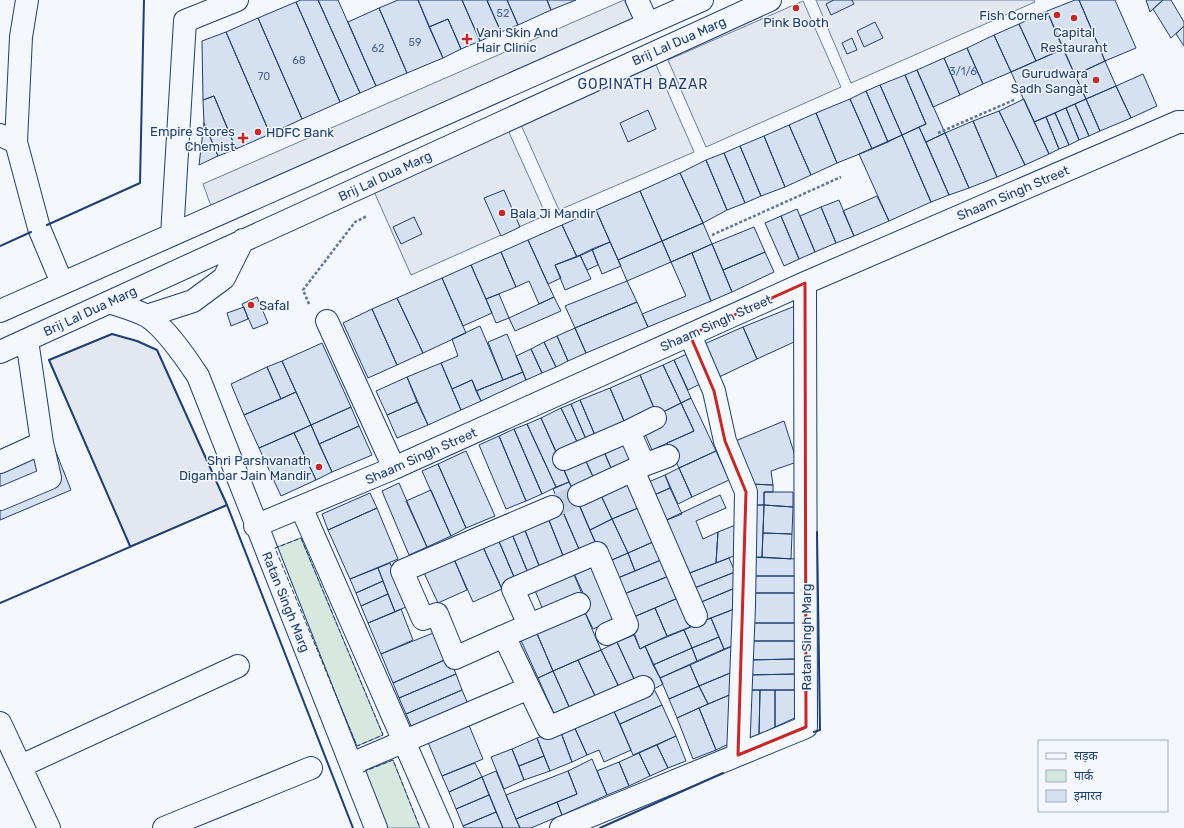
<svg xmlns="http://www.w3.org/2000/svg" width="1184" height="828" font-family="Rubik,'Noto Sans Devanagari',sans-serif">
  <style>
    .green { fill: #d7e8df; stroke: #687fa3 }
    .parking { fill: #e3e8f0; stroke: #687fa3 }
    .building { fill: #d5e0f0; stroke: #1d3f73 }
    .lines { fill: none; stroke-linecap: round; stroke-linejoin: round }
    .minor-tunnel { stroke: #c9d2e0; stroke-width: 22; stroke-dasharray: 22 11; stroke-linecap: butt }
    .minor-casing { stroke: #1d3f73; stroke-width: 24 }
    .path { stroke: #5e769c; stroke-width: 2.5; stroke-dasharray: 3 2; stroke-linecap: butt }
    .minor { stroke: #f4f7fb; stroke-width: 22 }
    .fence { stroke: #1d3f73; stroke-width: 1; stroke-dasharray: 5 2; stroke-linecap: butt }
    .wall { stroke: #1d3f73; stroke-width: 2 }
    .marked { fill: none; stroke: #c62828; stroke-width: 3; stroke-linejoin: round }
    .poi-dot { fill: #c62828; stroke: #f4f7fb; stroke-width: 1.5 }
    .labels { text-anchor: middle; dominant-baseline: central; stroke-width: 3; stroke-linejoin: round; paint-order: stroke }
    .number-label { font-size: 11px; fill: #4b6792 }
    .poi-label { font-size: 13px; fill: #1d3f73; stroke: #f4f7fb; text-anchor: end }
    .street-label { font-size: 13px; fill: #1d3f73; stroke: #f4f7fb }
    .neighbourhood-label { font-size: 14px; letter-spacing: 1px; fill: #1d3f73; stroke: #f4f7fb }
  </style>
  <rect width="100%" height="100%" fill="#f4f7fb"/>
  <path class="green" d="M301 538 383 735 357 746 275 548Z
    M393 760 420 828H385L363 771Z"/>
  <path class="parking" d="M624 0 634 20 211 206 203 184Z
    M816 0H1034L1035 2 851 83Z
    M803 1 841 87 706 147 668 60Z
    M656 65 694 152 559 210 521 125Z
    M507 128 546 215 411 275 372 187Z
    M112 334 137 341 157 350 227 505 130 546 49 360Z"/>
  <path class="building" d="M301 0H318L360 93 340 102 296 2Z
    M318 0H338L376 86 360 93Z
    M398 0H418L443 58 407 73 379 8Z
    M418 0H462L480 41 461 49 448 19 429 27Z
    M462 0H487L501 32 480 41Z
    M489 0H507L518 25 501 32 487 1Z
    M507 0H547L551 10 518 25Z
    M547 0H576L551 10Z
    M834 0H852L854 4 831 15 826 4Z
    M1075 0H1079L1105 61 1075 75 1047 11Z
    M1079 0H1115L1136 48 1105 61Z
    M1146 0H1163L1150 12Z
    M1163 0H1171L1184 22V26L1171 38 1153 9Z
    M296 2 340 102 302 119 258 18Z
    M379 8 407 73 376 86 348 22Z
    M1047 11 1063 49 1036 61 1019 24Z
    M258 18 302 119 270 134 226 32Z
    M448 19 461 49 443 58 429 27Z
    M875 22 883 38 864 47 857 31Z
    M1019 24 1036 61 1011 72 994 35Z
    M1184 26V46L1176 34Z
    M226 32 270 134 236 149 214 96 203 100 202 41Z
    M994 35 1011 72 983 84 967 48Z
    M852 38 857 50 847 54 842 43Z
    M967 48 983 84 960 95 944 58Z
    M1063 49 1086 99 1034 122 1011 72Z
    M944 58 960 95 933 107 917 70Z
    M1105 61 1116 86 1086 99 1075 75Z
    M917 70 945 133 926 142 919 127 926 124 905 75Z
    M1143 74 1157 106 1131 118 1116 86Z
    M905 75 926 124 902 135 880 85Z
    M880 85 902 135 888 142 866 91Z
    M1116 86 1131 118 1100 131 1086 99Z
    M866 91 888 142 872 149 850 99Z
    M214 96 236 149 218 156 204 123 203 100Z
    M850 99 872 149 837 163 816 113Z
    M1024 99 1049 154 1025 165 999 111Z
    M1086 99 1100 131 1089 136 1075 104Z
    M1075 104 1089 136 1079 140 1066 108Z
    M1066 108 1079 140 1069 145 1055 113Z
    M648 110 656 129 628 142 620 123Z
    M999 111 1025 165 997 177 973 121Z
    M816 113 837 163 811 175 789 125Z
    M1055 113 1069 145 1059 149 1046 117Z
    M1046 117 1059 149 1049 154 1034 122Z
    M973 121 997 177 969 188 945 133Z
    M204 123 218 156 199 165Z
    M789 125 811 175 785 187 764 136Z
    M919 127 949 195 931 202 902 135Z
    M945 133 969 188 949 195 926 142Z
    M902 135 931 202 889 221 859 154Z
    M764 136 785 187 761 196 740 146Z
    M740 146 761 196 745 203 724 153Z
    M724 153 745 203 727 210 706 160Z
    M706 160 727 210 703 223 680 173Z
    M680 173 703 223 662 241 640 191Z
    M504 190 520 227 501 236 484 198Z
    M640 191 662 241 618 260 596 210Z
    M877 196 889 221 854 236 843 211Z
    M839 200 854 236 836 243 821 207Z
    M821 207 836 243 815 252 800 216Z
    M797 209 815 252 799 259 781 216Z
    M596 210 610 242 577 257 562 225Z
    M781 216 799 259 784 266 765 223Z
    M414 217 422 234 401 244 393 227Z
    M703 223 712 244 671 262 662 241Z
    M562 225 577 257 555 265 561 278 548 284 528 240Z
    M754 227 765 252 723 270 712 244Z
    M528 240 554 297 539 304 529 281 516 287 501 252Z
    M662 241 671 262 627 281 618 260Z
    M610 242 621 266 602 274 592 249Z
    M712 244 732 292 711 301 692 253Z
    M592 249 598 265 587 270 580 255Z
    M501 252 516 287 486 299 471 265Z
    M765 252 774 272 732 292 723 270Z
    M692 253 711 301 648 327 642 314 686 296 671 262Z
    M580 255 591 279 565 290 555 265Z
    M471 265 492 313 463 326 442 278Z
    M442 278 466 333 423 353 397 298Z
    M627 281 637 302 575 328 565 306Z
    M499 294 509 318 496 323 486 299Z
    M257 297 268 323 253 329 242 304Z
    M554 297 561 311 515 331 509 318Z
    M397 298 423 353 397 365 372 309Z
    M637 302 648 327 586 353 575 328Z
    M795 306 794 342 757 359 743 327Z
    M244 307 248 319 231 326 227 313Z
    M372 309 397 365 368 378 343 323Z
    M480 326 503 380 476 391 472 380 452 389 441 363 458 356 452 339Z
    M743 327 757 359 717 378 702 345Z
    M575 328 586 353 568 361 557 336Z
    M507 334 523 372 503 380 488 342Z
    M557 336 568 361 556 367 544 342Z
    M544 342 556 367 542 373 531 349Z
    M322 343 351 407 311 425 282 361Z
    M531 349 542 373 526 380 516 356Z
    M687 354 700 384 688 390 674 360Z
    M674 360 691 398 681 403 663 365Z
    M282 361 296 392 281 399 267 367Z
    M441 363 461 410 428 425 407 377Z
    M663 365 681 403 657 415 640 375Z
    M267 367 281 399 244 415 231 384Z
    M523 372 526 380 481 401 476 391Z
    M640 375 657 415 627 428 610 388Z
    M407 377 417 402 387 415 376 391Z
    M472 380 481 401 461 410 452 389Z
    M610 388 627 428 597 440 580 400Z
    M296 392 311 425 259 448 244 415Z
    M691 398 716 451 679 468 667 443 694 431 681 403Z
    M580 400 597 440 588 444 571 404Z
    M417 402 428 425 397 438 387 415Z
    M681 403 694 431 652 450 645 434 663 426 657 415Z
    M571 404 588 444 580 448 561 408Z
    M351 407 359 426 319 444 311 425Z
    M561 408 580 448 559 458 541 418Z
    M541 418 569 482 556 487 527 424Z
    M784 421 797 462 771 471 773 485 750 484 733 442Z
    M527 424 556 487 542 494 514 429Z
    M311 425 332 472 316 480 294 433Z
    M359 426 372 455 332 472 319 444Z
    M514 429 542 494 526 501 499 436Z
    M294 433 316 480 281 496 259 448Z
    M499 436 526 501 506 509 479 445Z
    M625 436 638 464 614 475 602 447Z
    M54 447 71 490 0 520V471Z
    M602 447 614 475 596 483 583 455Z
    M466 451 495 516 466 528 438 464Z
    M716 451 729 480 692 497 679 468Z
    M583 455 596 483 574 493 562 465Z
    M438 464 466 528 451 536 422 471Z
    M679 468 692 497 678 504 665 475Z
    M665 475 670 488 652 496 646 483Z
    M624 477 638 508 612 519 598 489Z
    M569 482 598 549 582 556 553 489Z
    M399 483 427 547 409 555 382 491Z
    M750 484 773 485V492H764V505H750Z
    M670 488 682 514 662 522 652 496Z
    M598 489 612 519 590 530 577 499Z
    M431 490 451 536 427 547 406 501Z
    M764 492H793V507L764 505Z
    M370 493 377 508 328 530 322 514Z
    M720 495 726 508 696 521 703 539 718 532 716 563 687 574 662 522Z
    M750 505H764L762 557H747Z
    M764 505 793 507 792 534 763 533Z
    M377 508 398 559 350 579 328 530Z
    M638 508 653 542 628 553 612 519Z
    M563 512 582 556 566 563 548 518Z
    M548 518 566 563 542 573 524 528Z
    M612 519 628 553 605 563 590 530Z
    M738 524 739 554 716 563 718 532Z
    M524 528 542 573 530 578 512 534Z
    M763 533 792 534 791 559 762 557Z
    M512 534 530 578 517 584 498 539Z
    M498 539 517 584 502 589 483 547Z
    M653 542 661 560 635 571 628 553Z
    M483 547 502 589 473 602 454 559Z
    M628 553 635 571 613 580 605 563Z
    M595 557 621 617 593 629 583 608 589 606 571 567Z
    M747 557 798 559 799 576H746Z
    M729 558 735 572 692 589 687 574Z
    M454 559 467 590 438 603 424 573Z
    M661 560 669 576 619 596 613 580Z
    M390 563 408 606 395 612 378 568Z
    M571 567 582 594 543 610 532 583Z
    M378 568 383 581 356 593 350 579Z
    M735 572V588L699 603 692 589Z
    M669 576 678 598 629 619 619 596Z
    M746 576H799L798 593H746Z
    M383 581 388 594 361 606 356 593Z
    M735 588 742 606 706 620 699 603Z
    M746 593H798V623H746Z
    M388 594 395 612 368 623 361 606Z
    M678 598 690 627 667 636 655 608Z
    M583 608 601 650 553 671 535 629Z
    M655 608 667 636 640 649 629 619Z
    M737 608V644L724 649 711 618Z
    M401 609 413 640 381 654 368 623Z
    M711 618 719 637 692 648 684 630Z
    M746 623H798V641H746Z
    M535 629 553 671 538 678 519 636Z
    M684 630 692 648 653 665 645 646Z
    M438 631 449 658 393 683 381 654Z
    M634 635 640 649 645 646 663 684 654 689 646 676 635 681 617 642Z
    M719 637 724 649 697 661 692 648Z
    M746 641H798L797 659 746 660Z
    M617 642 635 681 620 689 601 650Z
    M737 644 735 671 699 686 690 665Z
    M692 648 697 661 660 678 653 665Z
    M601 650 620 689 597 700 578 660Z
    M449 658 456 674 399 698 393 683Z
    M797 659V674L747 675 746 660Z
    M578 660 597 700 571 711 553 671Z
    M690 665 699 686 669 699 660 678Z
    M553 671 571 711 556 718 538 678Z
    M735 671 734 693 708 704 699 686Z
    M456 674 462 690 406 714 399 698Z
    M797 674 798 690H747V675Z
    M699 686 708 704 677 718 669 699Z
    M654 689 662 705 620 724 612 707Z
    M462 690 468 704 412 728 406 714Z
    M747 690H760L759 735 745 742Z
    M760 690H775V727L759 735Z
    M775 690H798L799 716 775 727Z
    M734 693 733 742 716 750 699 708Z
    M662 705 676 736 633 755 620 724Z
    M612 707 631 750 604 762 599 750 587 755 573 724Z
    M699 708 716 750 693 759 677 718Z
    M468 723 483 759 442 776 427 740Z
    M573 724 587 755 572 762 560 730Z
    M560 730 572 762 550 771 537 738Z
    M676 736 686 761 668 768 657 745Z
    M537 738 544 756 519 766 512 749Z
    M657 745 668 768 650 776 639 753Z
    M512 749 524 780 504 789 491 757Z
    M639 753 650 776 629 786 619 762Z
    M544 756 550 771 524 780 519 766Z
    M592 759 607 795 562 815 557 802 577 794 568 771Z
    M619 762 629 786 607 795 597 771Z
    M475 763 482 777 449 792 442 776Z
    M496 771 516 819 520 828H503L482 777Z
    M568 771 577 794 516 819 506 795Z
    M482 777 489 795 456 809 449 792Z
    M489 795 496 812 463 826 456 809Z
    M557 802 562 815 531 828H520L516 819Z
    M496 812 503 828H464L463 826Z"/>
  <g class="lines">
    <path class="minor-tunnel" d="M552 507 579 495"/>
    <defs>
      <path id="minor" d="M637 0 648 24
        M0 135 16 142 39 228 62 283
        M16 142 21 37 27 0
        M172 235 185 21 237 0
        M109 302C121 306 136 310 147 316 165 327 186 358 198 376L376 828
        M0 311 702 0
        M147 316 193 301 224 278 243 240
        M327 321 394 468
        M690 335 714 391 725 441 746 492 744 606 738 755
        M0 352 770 0
        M629 431 655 418
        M564 459 629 431 644 465 579 495
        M0 462 42 443 27 340
        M644 465 668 456
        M633 470 696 616
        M0 499 50 478 42 443
        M301 507 442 828
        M255 526 394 468 805 283 1178 122H1184
        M579 604 504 636 548 728 643 687
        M529 625 513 589 597 553 627 625 607 634
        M504 636 455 658 437 614 423 619 402 571 552 507
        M0 723 49 828
        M351 764 529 688
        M21 766 238 666
        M164 828 311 768
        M561 828 806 727 805 283"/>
    </defs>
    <use href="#minor" class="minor-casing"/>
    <path class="path" d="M938 133 1016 99
      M712 235 841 177
      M309 304 303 290 355 222 367 216"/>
    <use href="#minor" class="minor"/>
    <path class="fence" d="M301 538 383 735 357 746 275 548Z
      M363 772 393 760 420 828"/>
    <path class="wall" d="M47 225 140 183 144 0
      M0 246 31 232
      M130 546 49 360 112 334 137 341 157 350 227 505
      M0 603 227 505 353 828
      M814 732 820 730 817 532
      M600 828 723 773"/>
  </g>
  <path class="marked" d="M805 283 806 727 738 755 746 492 725 441 714 391 690 335Z"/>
  <g class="poi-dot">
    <circle cx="796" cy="8" r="4"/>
    <circle cx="1057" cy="15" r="4"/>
    <circle cx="1074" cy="18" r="4"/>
    <path d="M465 33h4v4h4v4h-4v4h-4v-4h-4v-4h4z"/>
    <circle cx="1096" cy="80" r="4"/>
    <circle cx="258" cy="132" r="4"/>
    <path d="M241 132h4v4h4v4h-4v4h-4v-4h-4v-4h4z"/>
    <circle cx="502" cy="213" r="4"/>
    <circle cx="251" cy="305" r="4"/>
    <circle cx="319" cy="467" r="4"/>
  </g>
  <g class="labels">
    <g class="number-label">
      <text x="503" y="13">52</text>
      <text x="415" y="42">59</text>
      <text x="378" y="48">62</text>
      <text x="299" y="60">68</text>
      <text x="963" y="71">3/1/6</text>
      <text x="264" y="76">70</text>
    </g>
    <g class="poi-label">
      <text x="1049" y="15">Fish Corner</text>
      <text x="796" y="22" text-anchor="middle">Pink Booth</text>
      <text x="476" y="32" text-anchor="start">Vani Skin And<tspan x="476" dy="15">Hair Clinic</tspan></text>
      <text x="1074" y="32" text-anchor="middle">Capital<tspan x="1074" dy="15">Restaurant</tspan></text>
      <text x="1088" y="73">Gurudwara<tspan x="1088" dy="15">Sadh Sangat</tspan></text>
      <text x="235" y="131">Empire Stores<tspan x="235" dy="15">Chemist</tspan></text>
      <text x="266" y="132" text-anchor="start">HDFC Bank</text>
      <text x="510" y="213" text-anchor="start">Bala Ji Mandir</text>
      <text x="259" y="305" text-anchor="start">Safal</text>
      <text x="311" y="460">Shri Parshvanath<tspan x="311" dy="15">Digambar Jain Mandir</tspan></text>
    </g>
    <g class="street-label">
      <text transform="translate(679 41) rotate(-24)">Brij Lal Dua Marg</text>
      <text transform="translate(385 176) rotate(-25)">Brij Lal Dua Marg</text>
      <text transform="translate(1013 193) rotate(-23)">Shaam Singh Street</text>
      <text transform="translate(90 311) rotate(-25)">Brij Lal Dua Marg</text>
      <text transform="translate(716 323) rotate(-24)">Shaam Singh Street</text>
      <text transform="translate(421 456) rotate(-24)">Shaam Singh Street</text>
      <text transform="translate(286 602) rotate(68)">Ratan Singh Marg</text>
      <text transform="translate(806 637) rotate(-90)">Ratan Singh Marg</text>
    </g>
    <g class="neighbourhood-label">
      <text x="643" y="84">GOPINATH BAZAR</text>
    </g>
  </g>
  <rect x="1038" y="740" width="130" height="72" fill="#f4f7fb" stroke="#9eadc5"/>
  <rect x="1046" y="753" width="20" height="6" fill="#f4f7fb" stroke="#9eadc5"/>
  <text x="1074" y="760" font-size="12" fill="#1d3f73">सड़क</text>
  <rect x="1046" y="770" width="20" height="12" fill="#d7e8df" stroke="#9eadc5"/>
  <text x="1074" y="780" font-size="12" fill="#1d3f73">पार्क</text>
  <rect x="1046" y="790" width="20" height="12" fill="#d5e0f0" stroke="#9eadc5"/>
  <text x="1074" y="800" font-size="12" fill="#1d3f73">इमारत</text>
</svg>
